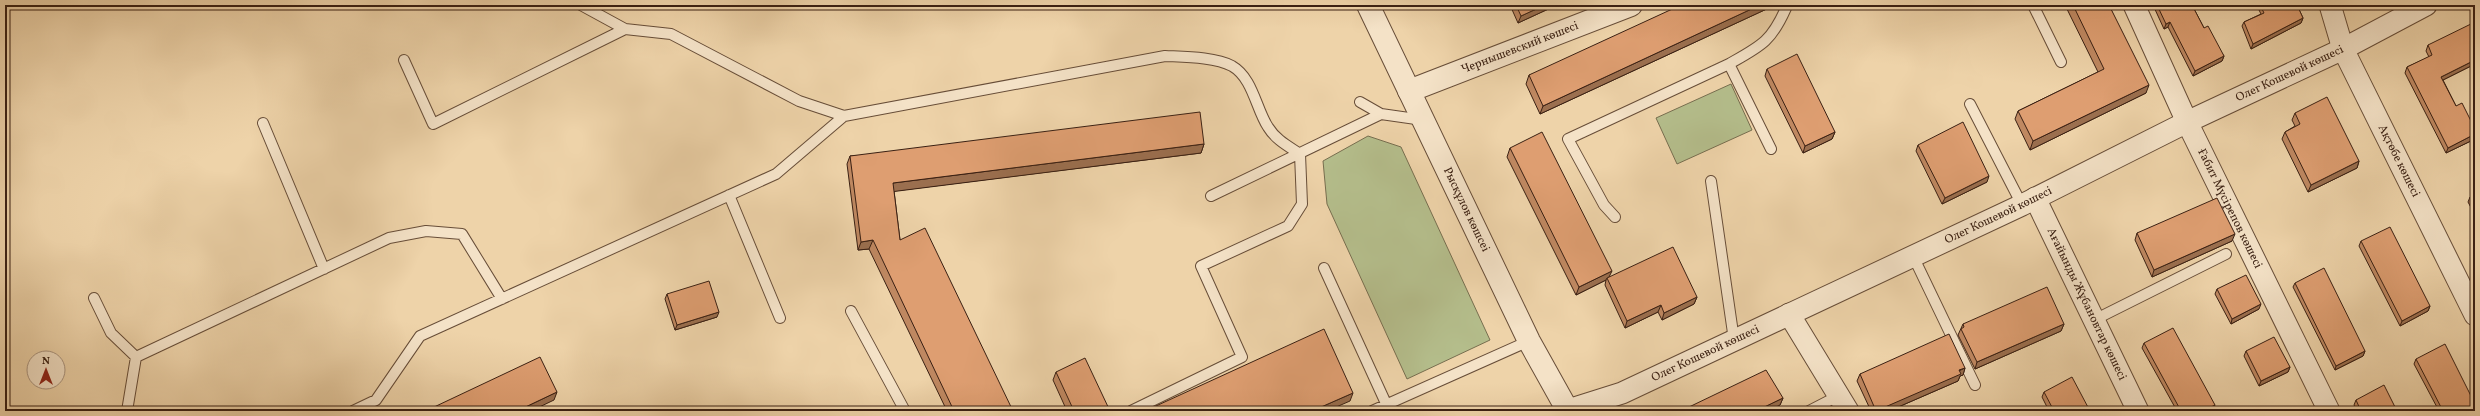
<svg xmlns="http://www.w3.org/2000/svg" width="2480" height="416" font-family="Vollkorn,serif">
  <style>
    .green { fill: #b4bd8b; stroke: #776e4f }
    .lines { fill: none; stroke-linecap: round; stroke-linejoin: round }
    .service-casing { stroke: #674d38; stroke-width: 12 }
    .minor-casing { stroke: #674d38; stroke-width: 23 }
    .tertiary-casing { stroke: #674d38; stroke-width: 24 }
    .service { stroke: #f4e2c7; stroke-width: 10 }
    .minor { stroke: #f4e2c7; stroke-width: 21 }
    .tertiary { stroke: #f4e2c7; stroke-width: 22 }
    .wall { fill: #bf8861; stroke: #3a2013 }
    .shaded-wall { fill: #9b6f4f; stroke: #3a2013 }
    .building { fill: #de9e71; stroke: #3a2013 }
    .labels { text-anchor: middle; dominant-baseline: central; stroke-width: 3; stroke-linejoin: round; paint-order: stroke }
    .street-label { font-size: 12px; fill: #3a2013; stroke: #f4e2c7 }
  </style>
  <rect width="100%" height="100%" fill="#eed3a9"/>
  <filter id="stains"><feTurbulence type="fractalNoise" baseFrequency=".005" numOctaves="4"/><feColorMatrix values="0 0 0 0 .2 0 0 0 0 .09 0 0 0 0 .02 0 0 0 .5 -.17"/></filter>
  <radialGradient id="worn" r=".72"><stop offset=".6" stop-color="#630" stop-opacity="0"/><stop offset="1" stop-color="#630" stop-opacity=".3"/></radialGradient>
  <path class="green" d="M1731 84 1752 130 1677 164 1656 118Z
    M1368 136 1401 147 1490 340 1407 379 1327 204 1323 161Z"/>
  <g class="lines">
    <defs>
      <path id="service" d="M581 5 625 29 671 34 799 101 844 116
        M2033 5 2061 62
        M404 60 433 124 625 29
        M1729 64C1761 46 1771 42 1786 8L1785 5
        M1360 102 1381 114 1423 120
        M1970 104 2022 205
        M263 123 324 269
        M1711 181 1734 340
        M729 195 780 318
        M1211 196 1381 114
        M1615 217 1604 205 1568 139 1729 64 1771 149
        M1913 256 1975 385
        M1324 268 1389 410
        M94 298 111 333 136 357
        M851 311 905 411
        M2094 320 2226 254
        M127 411 136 357 389 238 426 231 462 234 502 299
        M353 411 376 400 420 336 776 174 844 116 1165 56C1185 57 1215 57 1232 66 1253 78 1256 109 1268 127 1276 140 1288 146 1300 154L1302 204 1288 226 1201 266 1242 357 1131 411
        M1372 411 1529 341
        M1809 411 1840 395"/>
      <g id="minor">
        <path id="s1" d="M2134 5 2187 122 2329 411"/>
        <path id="s2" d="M2330 5 2343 49 2475 315"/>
        <path id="s3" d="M2035 198 2138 411"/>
        <path d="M1789 314 1848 411"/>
        <path id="s4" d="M1565 411 1622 393 2022 205 2187 122 2343 49 2426 5"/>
      </g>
      <g id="tertiary">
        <path id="s5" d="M1368 5 1529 341 1568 411"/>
        <path id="s6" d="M1409 91 1631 5"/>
      </g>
    </defs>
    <use href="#service" class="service-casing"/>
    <use href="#minor" class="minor-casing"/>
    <use href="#tertiary" class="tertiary-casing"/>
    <use href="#service" class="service"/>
    <use href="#minor" class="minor"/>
    <use href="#tertiary" class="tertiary"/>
  </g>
  <path class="wall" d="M1510 5H1557L1518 23Z
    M2065 5H2109L2146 93 2030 150 2015 119 2018 111 2098 72Z
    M2153 5H2192L2204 28 2224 56 2222 61 2193 76 2168 27 2164 29Z
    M2258 5H2297L2303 18 2301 23 2251 49 2242 26 2244 22 2261 14 2258 8Z
    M1771 7 1540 114 1526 84 1529 75Z
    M2428 45 2475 64 2443 80 2456 106 2475 139 2446 153 2405 73 2407 67 2429 57 2426 51Z
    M1767 69 1835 132 1832 139 1803 153 1765 76Z
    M2295 113 2359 161 2357 168 2308 192 2282 139 2285 132 2295 126 2292 120Z
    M1204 144 1201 153 894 191 900 240 1013 411H947L869 249 858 250 847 164 850 156Z
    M1918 145 1987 182 1942 204 1916 151Z
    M1510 148 1609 277 1697 297 1694 304 1662 320 1658 312 1625 328 1605 285 1606 280 1576 295 1507 157Z
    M2475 194V215L2468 202 2470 197Z
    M2137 233 2232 241 2152 277 2135 240Z
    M2361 241 2430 306 2428 311 2400 326 2359 246Z
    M2295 283 2365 351 2363 356 2335 370 2293 287Z
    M2217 289 2259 309 2231 324 2215 294Z
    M667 294 717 317 675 330 665 299Z
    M1963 324H2064L2061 331 1975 369 1958 335Z
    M2144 343 2213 410 2211 411H2177L2142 348Z
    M2246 351 2290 367 2288 372 2259 386 2244 356Z
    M2416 359 2475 411H2439L2414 364Z
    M1965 368 1963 375 1960 376 1958 381 1889 411H1871L1857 381 1860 374Z
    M1056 372 1110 411H1067L1053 380Z
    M2044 392 2090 411H2049L2042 397Z
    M1783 398 1780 405 1768 411H1688L1689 407Z
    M2356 400 2397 411H2357L2354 405Z"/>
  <path class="shaded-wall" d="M1545 5H1557L1518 23 1521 16Z
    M1760 5H1771V7L1540 114 1543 106Z
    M2303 18 2301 23 2251 49 2253 44Z
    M2170 22 2168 27 2164 29 2166 24Z
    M2224 56 2222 61 2193 76 2195 71Z
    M2475 60V64L2439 82 2441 77Z
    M2149 85 2146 93 2030 150 2033 141Z
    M1835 132 1832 139 1803 153 1805 146Z
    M2475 134V139L2446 153 2448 148Z
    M1204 144 1201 153 890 192 893 183Z
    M2359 161 2357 168 2308 192 2311 185Z
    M1989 176 1987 182 1942 204 1945 198Z
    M2235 234 2232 241 2152 277 2154 270Z
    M873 240 869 249 858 250 861 242Z
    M1612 271 1608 279 1607 278 1606 280 1576 295 1579 287Z
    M1697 297 1694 304 1662 320 1664 313Z
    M2261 304 2259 309 2231 324 2232 319Z
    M1661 305 1658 312 1625 328 1627 321Z
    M2430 306 2428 311 2400 326 2402 321Z
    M719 312 717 317 675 330 677 325Z
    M2064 324 2061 331 1975 369 1977 362Z
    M2365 351 2363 356 2335 370 2336 366Z
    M2290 367 2288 372 2259 386 2261 381Z
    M1965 368 1963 375 1960 376 1958 381 1889 411H1876Z
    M557 392 554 400 531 411H517Z
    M1353 393 1350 401 1327 411H1312Z
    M1783 398 1780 405 1768 411H1756Z
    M2215 405 2213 410 2211 411H2203Z"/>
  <path class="building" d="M1516 5H1545L1521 16Z
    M1681 5H1760L1543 106 1529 75Z
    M2073 5H2109L2149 85 2033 141 2018 111 2104 69Z
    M2157 5H2192L2204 28 2208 26 2224 56 2195 71 2170 22 2166 24Z
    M2260 5H2297L2303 18 2253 44 2244 22 2264 13Z
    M2475 22V60L2441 77 2456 106 2462 103 2475 129V134L2448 148 2407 67 2432 55 2428 45Z
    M1797 54 1835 132 1805 146 1767 69Z
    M2327 97 2359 161 2311 185 2285 132 2300 124 2295 113Z
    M1200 112 1204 144 893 183 900 240 925 228 1013 411H954L873 240 861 242 850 156Z
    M1963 122 1989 176 1945 198 1918 145Z
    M1542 132 1612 271 1579 287 1510 148Z
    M2475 194V206L2470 197Z
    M2217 198 2235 234 2154 270 2137 233Z
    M2390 227 2430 306 2402 321 2361 241Z
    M1673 247 1697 297 1664 313 1661 305 1627 321 1607 278Z
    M2324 268 2365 351 2336 366 2295 283Z
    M2246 275 2261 304 2232 319 2217 289Z
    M709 281 719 312 677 325 667 294Z
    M2047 287 2064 324 1977 362 1961 329 1964 327 1963 324Z
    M2173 328 2215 405 2203 411H2181L2144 343Z
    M1324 329 1353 393 1312 411H1145Z
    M1949 334 1965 368 1959 370 1961 374 1876 411 1860 374Z
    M2274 337 2290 367 2261 381 2246 351Z
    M2445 344 2475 404V411H2443L2416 359Z
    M540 357 557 392 517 411H433L432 408Z
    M1085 358 1110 411H1074L1056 372Z
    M1766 370 1783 398 1756 411H1692L1689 407Z
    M2072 377 2090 411H2054L2044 392Z
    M2384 385 2397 411H2361L2356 400Z
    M2310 408 2312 411H2304Z"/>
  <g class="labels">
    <g class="street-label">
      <text stroke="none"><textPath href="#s6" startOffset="119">Чернышевский көшесі</textPath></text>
      <text stroke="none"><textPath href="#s4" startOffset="800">Олег Кошевой көшесі</textPath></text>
      <text stroke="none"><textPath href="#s2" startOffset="171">Ақтөбе көшесі</textPath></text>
      <text stroke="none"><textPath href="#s5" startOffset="227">Рысқұлов көшсеі</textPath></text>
      <text stroke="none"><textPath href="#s1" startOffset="225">Ғабит Мүсірепов көшесі</textPath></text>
      <text stroke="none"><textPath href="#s4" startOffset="476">Олег Кошевой көшесі</textPath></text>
      <text stroke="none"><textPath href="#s3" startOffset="118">Ағайынды Жұбановтар көшесі</textPath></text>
      <text stroke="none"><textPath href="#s4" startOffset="152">Олег Кошевой көшесі</textPath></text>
    </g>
  </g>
  <rect width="2480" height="416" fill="none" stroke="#eed3a9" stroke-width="20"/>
  <rect x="6" y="6" width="2468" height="404" fill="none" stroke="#3a2013" stroke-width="2"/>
  <rect x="10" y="10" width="2460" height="396" fill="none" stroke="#3a2013"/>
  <g transform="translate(46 370)"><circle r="19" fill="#f4e2c7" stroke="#aa947f"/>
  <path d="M0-3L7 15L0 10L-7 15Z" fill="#8f2418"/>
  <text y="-6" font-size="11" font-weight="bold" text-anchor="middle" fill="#3a2013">N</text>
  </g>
  <rect width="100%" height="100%" filter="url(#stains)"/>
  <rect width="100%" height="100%" fill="url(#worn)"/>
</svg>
